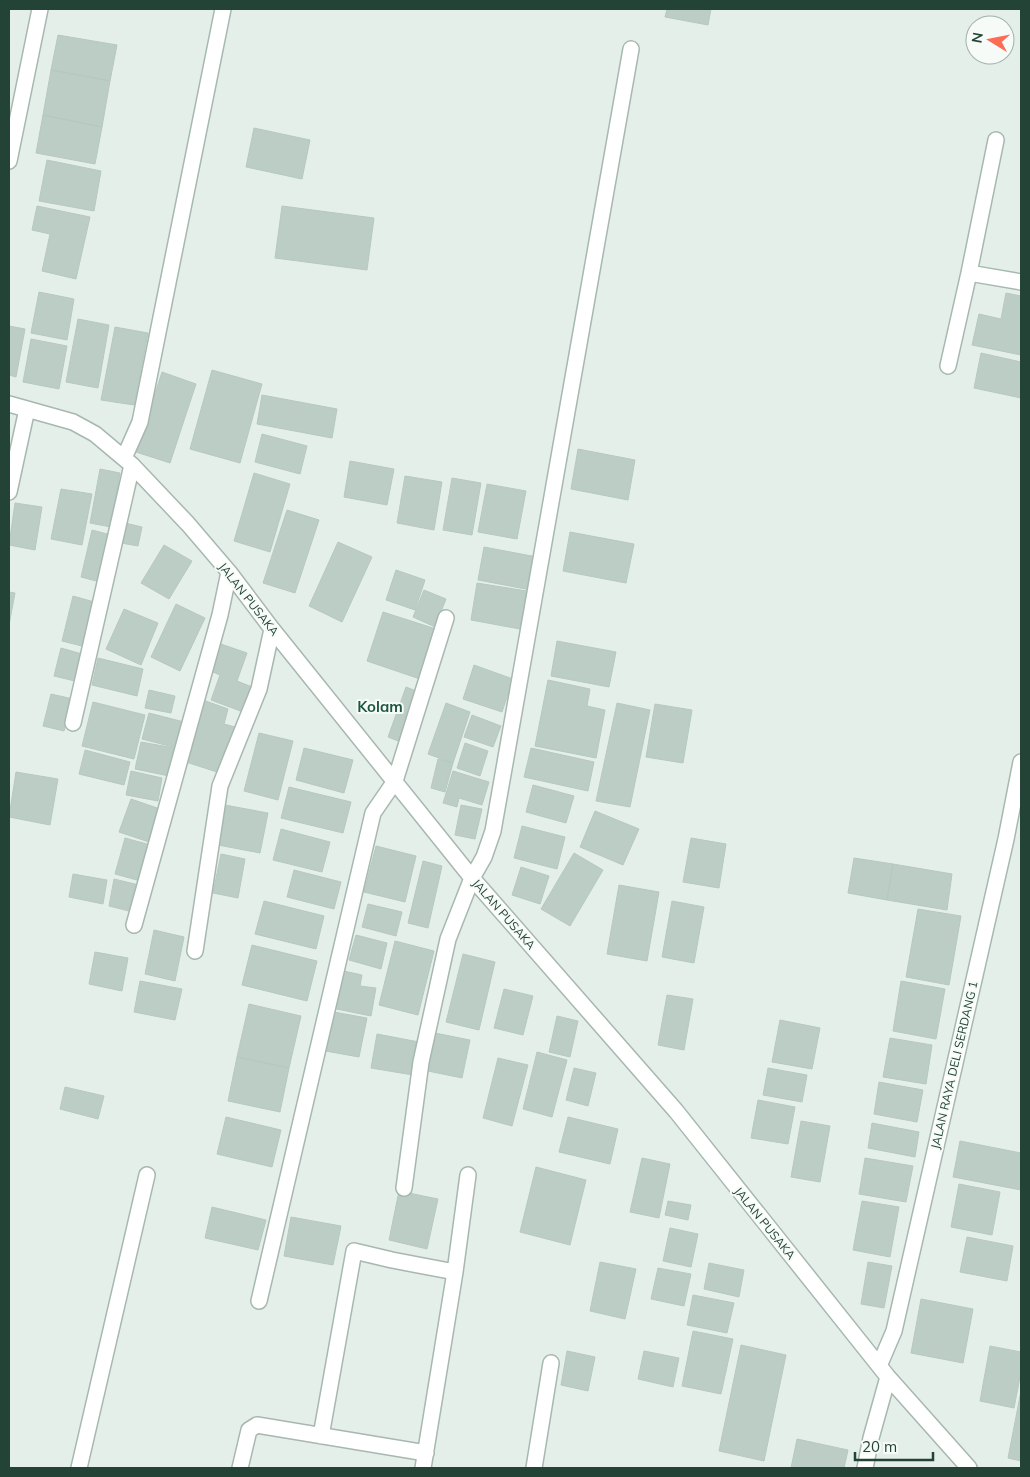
<svg xmlns="http://www.w3.org/2000/svg" width="1030" height="1477" font-family="Mulish,sans-serif">
  <style>
    .building { fill: #bccdc5; stroke: #b6c9bf }
    .lines { fill: none; stroke-linecap: round; stroke-linejoin: round }
    .minor-casing { stroke: #a7b8b0; stroke-width: 18 }
    .minor { stroke: #fff; stroke-width: 15 }
    .labels { text-anchor: middle; dominant-baseline: central; stroke-width: 4; stroke-linejoin: round; paint-order: stroke }
    .street-label { font-size: 12px; fill: #224336; stroke: #f6fbf8 }
    .quarter-label { font-size: 15px; font-weight: bold; fill: #1c5742; stroke: #f6fbf8 }
  </style>
  <rect width="100%" height="100%" fill="#e5efe9"/>
  <path class="building" d="M667 9H711L708 25 665 17Z
    M58 35 117 45 110 81 51 70Z
    M51 70 110 81 102 127 43 115Z
    M43 115 102 127 95 164 36 153Z
    M254 128 310 140 302 179 246 167Z
    M47 160 101 171 94 211 39 201Z
    M37 206 90 217 76 279 42 271 50 234 32 230Z
    M282 206 374 218 367 270 275 258Z
    M39 292 74 299 67 340 31 333Z
    M1006 293 1021 296V355L972 345 979 314 1001 319Z
    M78 319 109 325 98 388 66 382Z
    M9 326 25 329 16 377 9 375Z
    M115 327 148 333 134 405 101 400Z
    M31 339 67 346 59 389 23 382Z
    M981 353 1021 362V398L974 388Z
    M212 370 262 384 240 463 190 449Z
    M162 372 196 384 170 463 136 452Z
    M262 395 337 409 332 438 257 424Z
    M262 434 307 446 300 474 255 462Z
    M578 449 635 460 628 500 571 489Z
    M350 461 394 469 387 505 344 497Z
    M100 469 120 473 111 527 90 523Z
    M254 473 290 484 270 552 234 541Z
    M405 476 442 482 434 530 397 523Z
    M452 478 481 483 472 535 443 530Z
    M487 484 526 491 517 539 478 532Z
    M61 489 92 494 82 545 51 539Z
    M15 503 42 507 35 550 9 545Z
    M287 510 319 520 295 593 263 583Z
    M125 523 142 527 138 546 121 543Z
    M92 530 111 535 100 582 81 577Z
    M570 532 634 544 626 583 563 571Z
    M338 542 372 557 342 622 309 606Z
    M164 545 192 561 169 599 141 583Z
    M484 547 537 557 531 590 478 580Z
    M396 570 425 580 415 610 386 600Z
    M477 583 527 591 520 629 471 620Z
    M424 590 446 599 435 627 413 617Z
    M9 592 15 593 9 625Z
    M73 596 98 603 86 647 62 641Z
    M176 604 205 618 180 671 151 657Z
    M124 609 158 623 141 665 106 649Z
    M383 612 436 629 420 679 367 661Z
    M557 641 616 652 609 687 551 676Z
    M218 643 247 653 237 681 252 687 243 712 211 700 220 675 208 670Z
    M61 648 86 655 79 682 54 676Z
    M98 658 143 669 137 696 92 685Z
    M474 665 513 679 502 712 463 699Z
    M548 680 590 689 587 706 605 710 596 758 535 746Z
    M406 687 419 692 401 742 388 737Z
    M149 690 175 696 171 713 145 708Z
    M51 694 73 699 64 731 43 726Z
    M203 700 228 709 224 724 235 727 220 773 183 761Z
    M93 702 145 715 134 759 82 746Z
    M446 703 470 712 453 763 428 754Z
    M617 703 650 710 630 807 596 801Z
    M655 704 692 710 683 763 646 757Z
    M149 713 184 722 177 748 142 739Z
    M472 715 501 726 493 747 464 737Z
    M259 733 293 741 278 800 244 791Z
    M141 742 174 748 169 776 135 769Z
    M465 743 488 751 480 776 457 768Z
    M304 748 353 760 344 793 296 780Z
    M531 748 594 762 588 791 524 777Z
    M85 750 130 762 124 785 79 774Z
    M438 759 453 763 445 792 431 788Z
    M131 771 162 778 158 801 126 795Z
    M453 771 489 782 482 805 459 798 457 807 443 803Z
    M16 772 58 779 50 825 9 817Z
    M533 785 574 796 566 823 526 812Z
    M289 787 351 802 343 833 281 818Z
    M131 799 160 809 149 842 119 832Z
    M225 805 268 813 260 853 218 845Z
    M461 805 482 809 475 839 455 835Z
    M595 811 639 829 623 865 580 847Z
    M522 826 565 837 557 869 514 858Z
    M281 829 330 842 322 872 273 860Z
    M125 838 154 846 144 882 115 874Z
    M691 838 726 844 719 888 683 882Z
    M376 846 416 856 405 902 364 892Z
    M574 853 603 870 570 926 541 909Z
    M221 854 245 859 238 898 213 893Z
    M854 858 893 864 887 900 848 893Z
    M423 861 442 866 428 928 408 923Z
    M893 864 952 874 947 910 887 900Z
    M521 867 549 876 540 904 512 895Z
    M294 870 341 882 334 909 287 897Z
    M73 874 107 880 103 904 69 897Z
    M114 879 143 886 137 913 109 906Z
    M619 885 659 892 647 961 607 954Z
    M264 901 324 916 316 949 255 934Z
    M672 901 704 907 694 963 662 957Z
    M368 904 402 912 396 936 362 927Z
    M918 909 961 916 949 985 906 977Z
    M154 930 184 937 175 981 145 974Z
    M356 935 387 943 381 969 349 960Z
    M395 941 434 951 418 1015 379 1005Z
    M252 945 317 961 307 1001 242 985Z
    M95 952 128 958 122 991 89 984Z
    M463 954 495 962 479 1030 446 1022Z
    M339 970 362 975 360 986 376 988 371 1016 332 1008Z
    M140 981 182 989 175 1020 134 1012Z
    M901 981 945 989 936 1039 893 1031Z
    M504 989 533 996 523 1035 494 1028Z
    M667 995 693 999 684 1050 658 1045Z
    M249 1004 301 1016 289 1068 237 1057Z
    M328 1011 367 1018 359 1057 320 1050Z
    M557 1016 578 1021 570 1057 549 1052Z
    M780 1020 820 1028 812 1069 772 1062Z
    M435 1033 470 1040 462 1078 428 1071Z
    M377 1034 419 1042 413 1075 371 1068Z
    M890 1038 932 1045 926 1084 883 1077Z
    M537 1052 567 1060 552 1117 523 1109Z
    M237 1057 289 1068 280 1112 228 1101Z
    M498 1058 528 1065 512 1126 483 1118Z
    M574 1068 596 1073 588 1106 566 1100Z
    M768 1068 807 1075 802 1102 763 1095Z
    M879 1082 923 1090 917 1122 874 1114Z
    M65 1087 104 1096 98 1119 60 1109Z
    M758 1100 795 1107 788 1144 751 1138Z
    M226 1117 281 1130 272 1167 217 1154Z
    M568 1117 618 1129 610 1164 559 1152Z
    M801 1121 830 1126 820 1182 791 1177Z
    M872 1123 919 1132 915 1157 868 1148Z
    M960 1141 1021 1153V1190L953 1177Z
    M642 1158 670 1164 659 1218 630 1212Z
    M865 1158 913 1166 906 1202 859 1194Z
    M536 1167 586 1180 570 1245 520 1232Z
    M959 1184 1000 1192 992 1235 951 1227Z
    M399 1191 438 1199 427 1249 389 1240Z
    M668 1201 691 1205 688 1220 665 1215Z
    M862 1201 899 1207 890 1257 853 1250Z
    M212 1207 266 1220 258 1250 205 1238Z
    M291 1217 341 1226 333 1265 284 1256Z
    M670 1228 698 1234 691 1267 663 1261Z
    M967 1237 1013 1246 1007 1281 960 1272Z
    M600 1262 636 1269 625 1319 590 1311Z
    M868 1262 892 1266 884 1308 861 1304Z
    M709 1263 744 1270 739 1297 704 1289Z
    M658 1268 691 1274 684 1306 651 1299Z
    M693 1295 734 1303 727 1333 687 1325Z
    M921 1299 973 1309 963 1363 911 1353Z
    M693 1331 733 1339 721 1394 682 1386Z
    M741 1345 786 1355 764 1461 719 1451Z
    M990 1346 1021 1352V1372L1014 1408 980 1401Z
    M567 1351 595 1357 588 1391 561 1385Z
    M644 1351 679 1358 673 1387 638 1379Z
    M1021 1391V1461L1008 1458Z
    M797 1439 848 1450 844 1468H791Z"/>
  <g class="lines">
    <defs>
      <path id="minor" d="M9 161 40 9
        M969 273 1021 282
        M948 366 969 273 996 140
        M9 404 73 422 95 434 132 465 188 524 229 572 272 629 472 878 676 1111 888 1377 969 1468
        M124 458 140 422 223 9
        M9 492 27 409
        M73 723 132 465
        M134 925 220 615 229 572
        M195 951 220 786 259 689 272 629
        M404 1188 421 1062 448 939 472 878 484 857 493 831 631 49
        M259 1301 373 813 395 781 446 618
        M879 1366 894 1331 1006 839 1021 762
        M321 1436 354 1251 392 1260 455 1272
        M79 1468 147 1175
        M240 1468 249 1430 257 1425 426 1453
        M423 1468 455 1272 468 1175
        M534 1468 551 1363
        M865 1468 871 1438 888 1377"/>
    </defs>
    <use href="#minor" class="minor-casing"/>
    <use href="#minor" class="minor"/>
  </g>
  <g class="labels">
    <g class="street-label">
      <text transform="translate(249 599) rotate(52)">JALAN PUSAKA</text>
      <text transform="translate(504 914) rotate(49)">JALAN PUSAKA</text>
      <text transform="translate(954 1065) rotate(-77)">JALAN RAYA DELI SERDANG 1</text>
      <text transform="translate(765 1223) rotate(51)">JALAN PUSAKA</text>
    </g>
    <g class="quarter-label">
      <text x="380" y="706">Kolam</text>
    </g>
  </g>
  <rect width="1030" height="1477" fill="none" stroke="#224336" stroke-width="20"/>
  <g transform="translate(990 40) rotate(280)"><circle r="24" fill="#f6fbf8" stroke="#a1b1aa"/>
  <path d="M0-4L9 19L0 12L-9 19Z" fill="#fc6d56"/>
  <text y="-8" font-size="14" font-weight="bold" text-anchor="middle" fill="#224336">N</text>
  </g>
  <path d="M855 1452v8h78v-8" fill="none" stroke="#224336" stroke-width="2.5"/>
  <text x="862" y="1452" font-size="15" fill="#224336" stroke="#f6fbf8" stroke-width="4" paint-order="stroke">20 m</text>
</svg>
